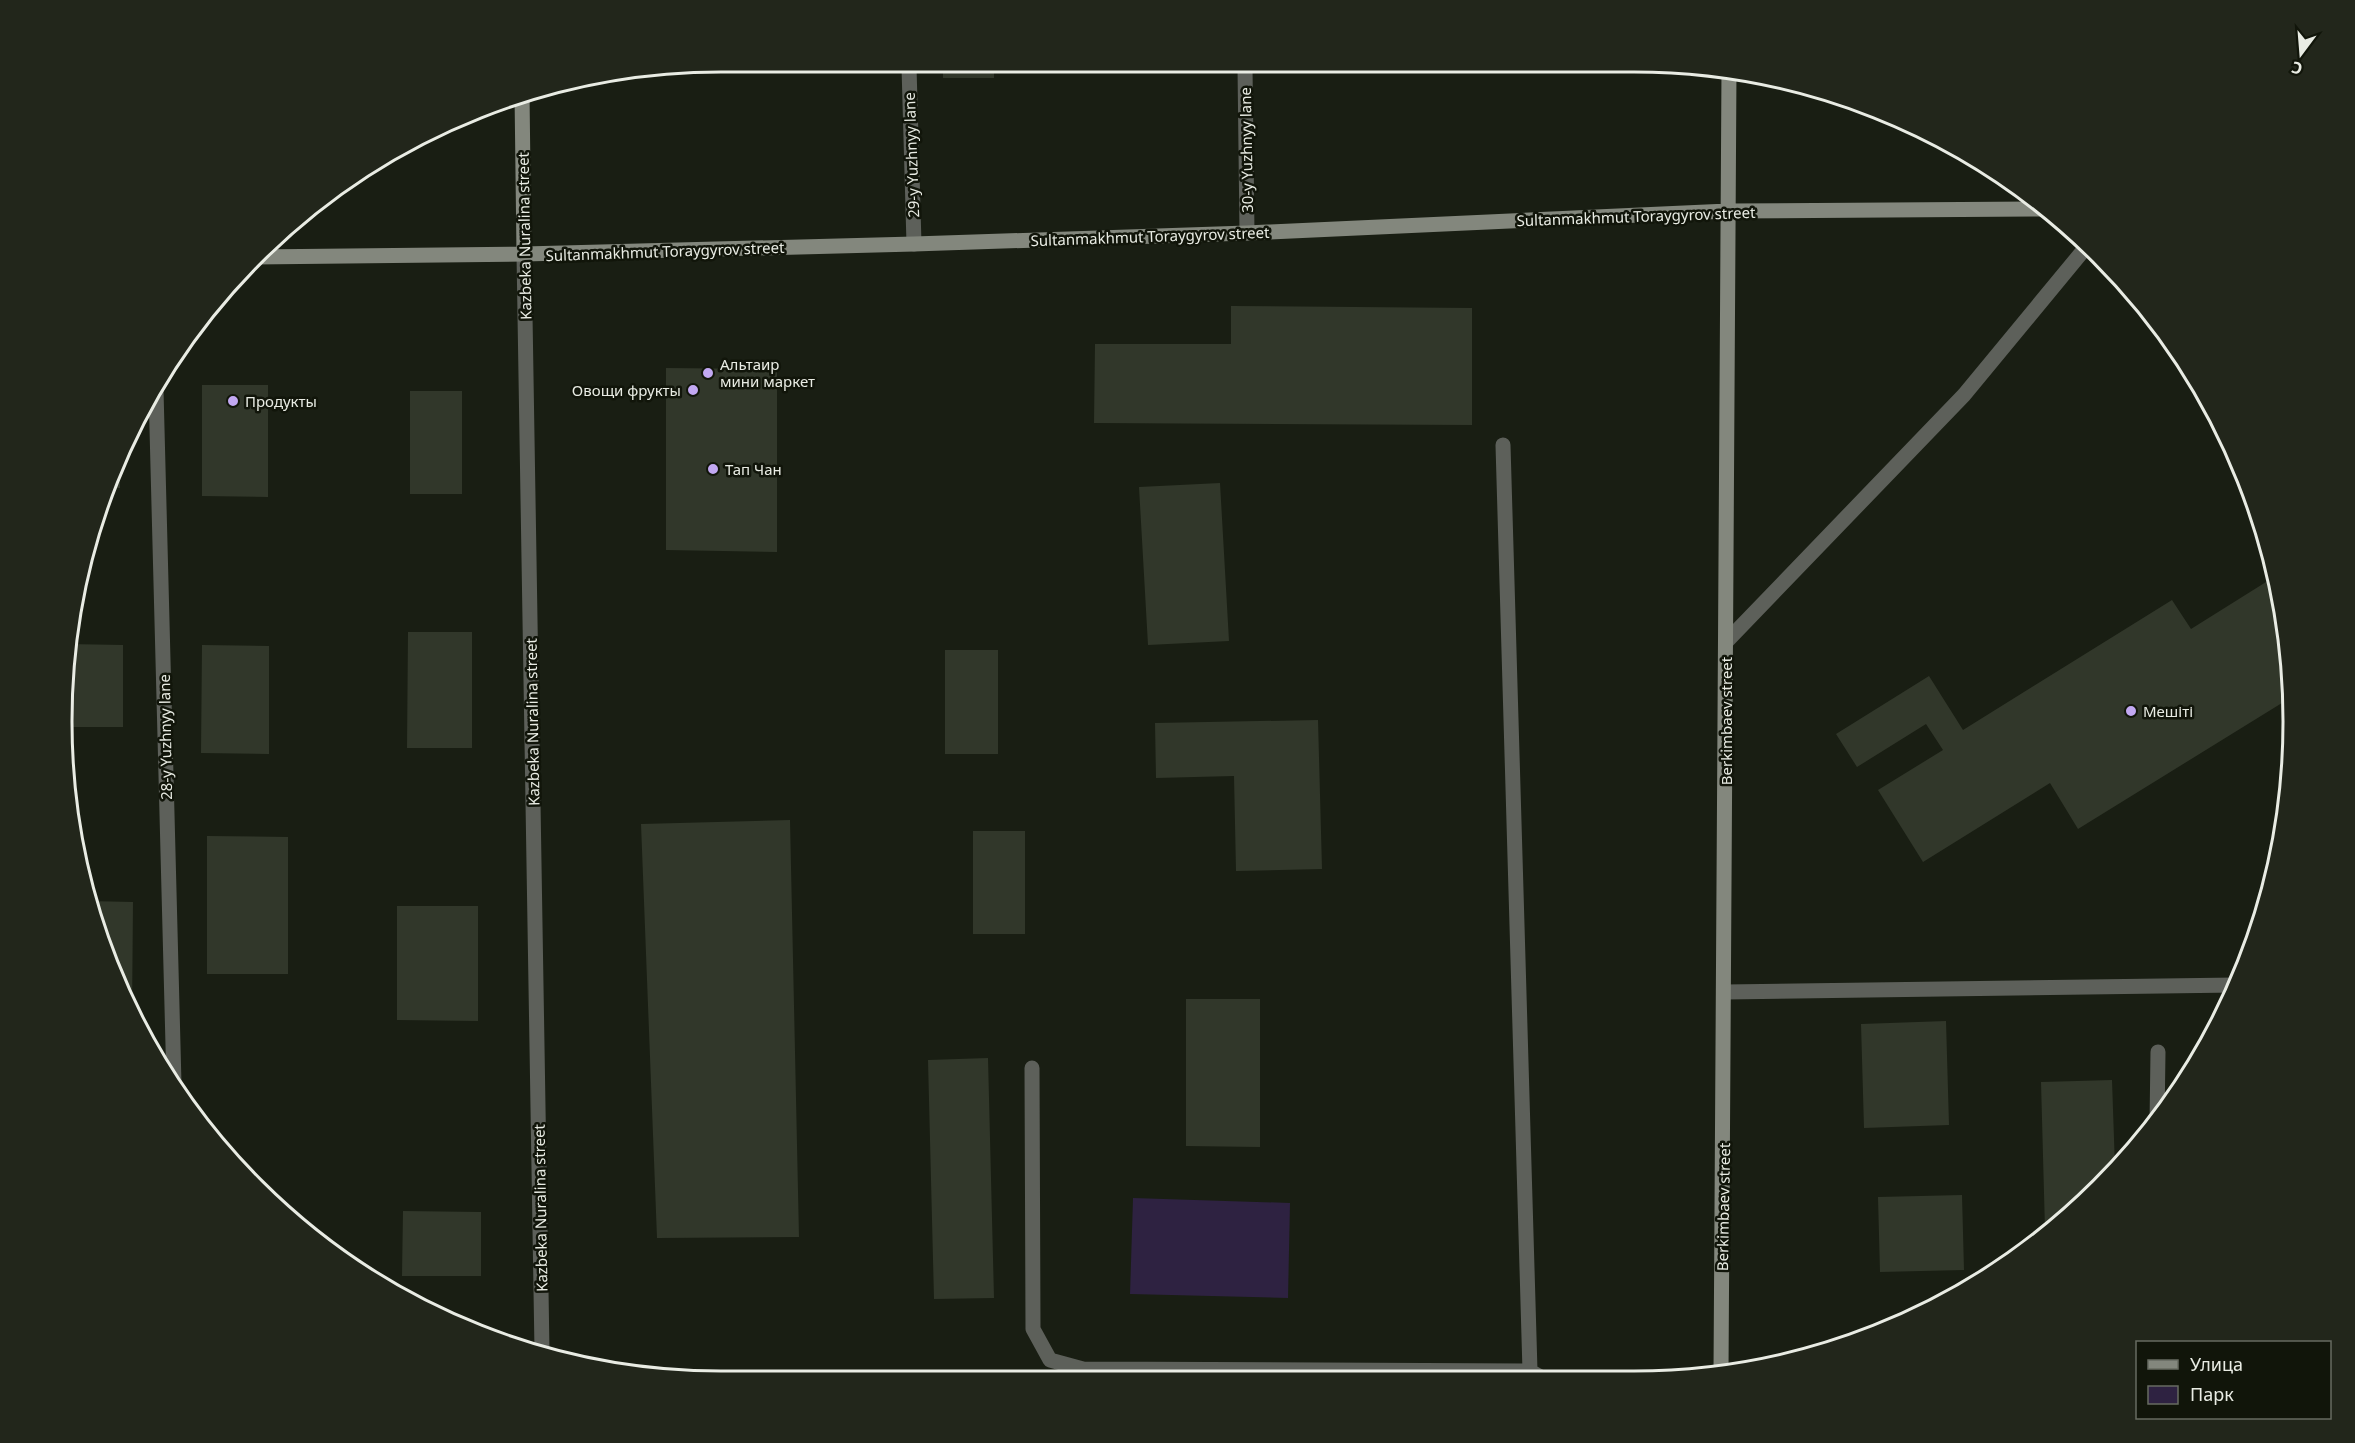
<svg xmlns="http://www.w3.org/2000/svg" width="2355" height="1443" font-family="'Noto Sans',sans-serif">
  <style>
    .green { fill: #2e2241 }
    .building { fill: #31372a }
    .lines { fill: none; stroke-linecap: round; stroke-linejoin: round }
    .lane { stroke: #5d605a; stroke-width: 15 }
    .street { stroke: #5d605a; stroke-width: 15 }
    .secondary { stroke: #83877d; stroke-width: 15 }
    .poi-dot { fill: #c2a8f2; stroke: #11150a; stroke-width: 2 }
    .labels { text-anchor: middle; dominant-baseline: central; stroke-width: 5; stroke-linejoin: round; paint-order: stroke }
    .street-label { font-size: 15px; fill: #e9ece4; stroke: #11150a }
    .poi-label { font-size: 15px; fill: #e9ece4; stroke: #11150a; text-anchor: start }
    .rim { fill: none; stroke: #e9ece4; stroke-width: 3 }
  </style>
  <rect width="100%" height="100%" fill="#191e13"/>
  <path class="green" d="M1133 1198 1290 1203 1288 1298 1130 1294Z"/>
  <path class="building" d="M635 67H647V73L616 72Z
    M817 67H874V72H817Z
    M943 67H994V78H943Z
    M1157 67H1216V72H1157Z
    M1231 306 1472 308V425L1094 423 1095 344H1231Z
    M666 368 777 369V552L666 550Z
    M202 385H268V497L202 496Z
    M410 391H462V494H410Z
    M120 461V488H107L117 468Z
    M1220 483 1229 641 1148 645 1139 487Z
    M2274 577 2288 635 2290 698 2078 829 2050 783 1923 862 1878 790 1943 750 1926 724 1857 767 1836 734 1929 676 1963 730 2172 600 2191 629Z
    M408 632H472V748H407Z
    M67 644 123 645V727H62Z
    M202 645 269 646V754L201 753Z
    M945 650H998V754H945Z
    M1318 720 1322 869 1236 871 1234 776 1156 778 1155 723Z
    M790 820 799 1237 657 1238 641 824Z
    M973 831H1025V934H973Z
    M207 836 288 837V974H207Z
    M89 901 133 902 132 1015 96 933Z
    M397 906H478V1021L397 1020Z
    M1186 999H1260V1147L1186 1146Z
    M1946 1021 1949 1125 1864 1128 1861 1024Z
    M988 1058 994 1298 934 1299 928 1060Z
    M2112 1080 2115 1168 2069 1217 2052 1229 2045 1230 2041 1082Z
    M1962 1195 1964 1270 1880 1272 1878 1197Z
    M403 1211 481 1212V1276H402Z"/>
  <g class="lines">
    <path class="lane" d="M1503 445 1530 1371 1546 1380
      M1726 642 1964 395 2087 246
      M1725 992 2236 985
      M1032 1068 1033 1329 1050 1360 1083 1369 1530 1371"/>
    <path class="street" d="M909 67 914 244
      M1245 67 1247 233
      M524 254 542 1351
      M156 390 174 1084
      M2157 1123 2158 1052"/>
    <path class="secondary" d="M522 93 524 254
      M253 257 524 254 914 244 1247 233 1728 211 2047 209
      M1721 1373 1729 70"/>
  </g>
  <g class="poi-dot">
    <circle cx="708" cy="373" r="6"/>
    <circle cx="693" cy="390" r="6"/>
    <circle cx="233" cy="401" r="6"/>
    <circle cx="713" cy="469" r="6"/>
    <circle cx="2131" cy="711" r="6"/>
  </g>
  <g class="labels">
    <g class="street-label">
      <text transform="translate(1246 150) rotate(-91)">30-y Yuzhnyy lane</text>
      <text transform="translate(911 155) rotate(-92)">29-y Yuzhnyy lane</text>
      <text transform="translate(1636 216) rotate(-2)">Sultanmakhmut Toraygyrov street</text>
      <text transform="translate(524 236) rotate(-91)">Kazbeka Nuralina street</text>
      <text transform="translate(1150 236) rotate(-2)">Sultanmakhmut Toraygyrov street</text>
      <text transform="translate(665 251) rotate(-2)">Sultanmakhmut Toraygyrov street</text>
      <text transform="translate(1726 721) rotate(-90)">Berkimbaev street</text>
      <text transform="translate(532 722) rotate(-91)">Kazbeka Nuralina street</text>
      <text transform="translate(165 737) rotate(-91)">28-y Yuzhnyy lane</text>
      <text transform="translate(1723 1207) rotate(-89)">Berkimbaev street</text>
      <text transform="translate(540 1208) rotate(-91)">Kazbeka Nuralina street</text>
    </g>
    <g class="poi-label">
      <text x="720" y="364">Альтаир<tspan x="720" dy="17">мини маркет</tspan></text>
      <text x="681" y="390" text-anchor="end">Овощи фрукты</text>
      <text x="245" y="401">Продукты</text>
      <text x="725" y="469">Тап Чан</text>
      <text x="2143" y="711">Мешіті</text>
    </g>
  </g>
  <path d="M0 0H2355V1443H0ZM721 72H1634A649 649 0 0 1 2283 721V722A649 649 0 0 1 1634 1371H721A649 649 0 0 1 72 722V721A649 649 0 0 1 721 72Z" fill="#22261b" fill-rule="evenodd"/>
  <path class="rim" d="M721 72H1634A649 649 0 0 1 2283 721V722A649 649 0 0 1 1634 1371H721A649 649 0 0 1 72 722V721A649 649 0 0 1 721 72Z"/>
  <rect x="2136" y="1341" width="195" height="78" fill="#11150a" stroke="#676b61" stroke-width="1.5"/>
  <rect x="2148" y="1360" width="30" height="9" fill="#83877d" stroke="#676b61" stroke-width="1.5"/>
  <text x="2190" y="1371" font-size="18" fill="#e9ece4">Улица</text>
  <rect x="2148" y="1386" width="30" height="18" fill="#2e2241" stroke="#676b61" stroke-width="1.5"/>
  <text x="2190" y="1401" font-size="18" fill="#e9ece4">Парк</text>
  <g transform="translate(2301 54) rotate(196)" stroke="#11150a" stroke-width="4.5" paint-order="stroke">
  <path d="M0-4.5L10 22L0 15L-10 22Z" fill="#e9ece4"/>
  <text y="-9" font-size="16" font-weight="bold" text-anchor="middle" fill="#e9ece4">С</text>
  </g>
</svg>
